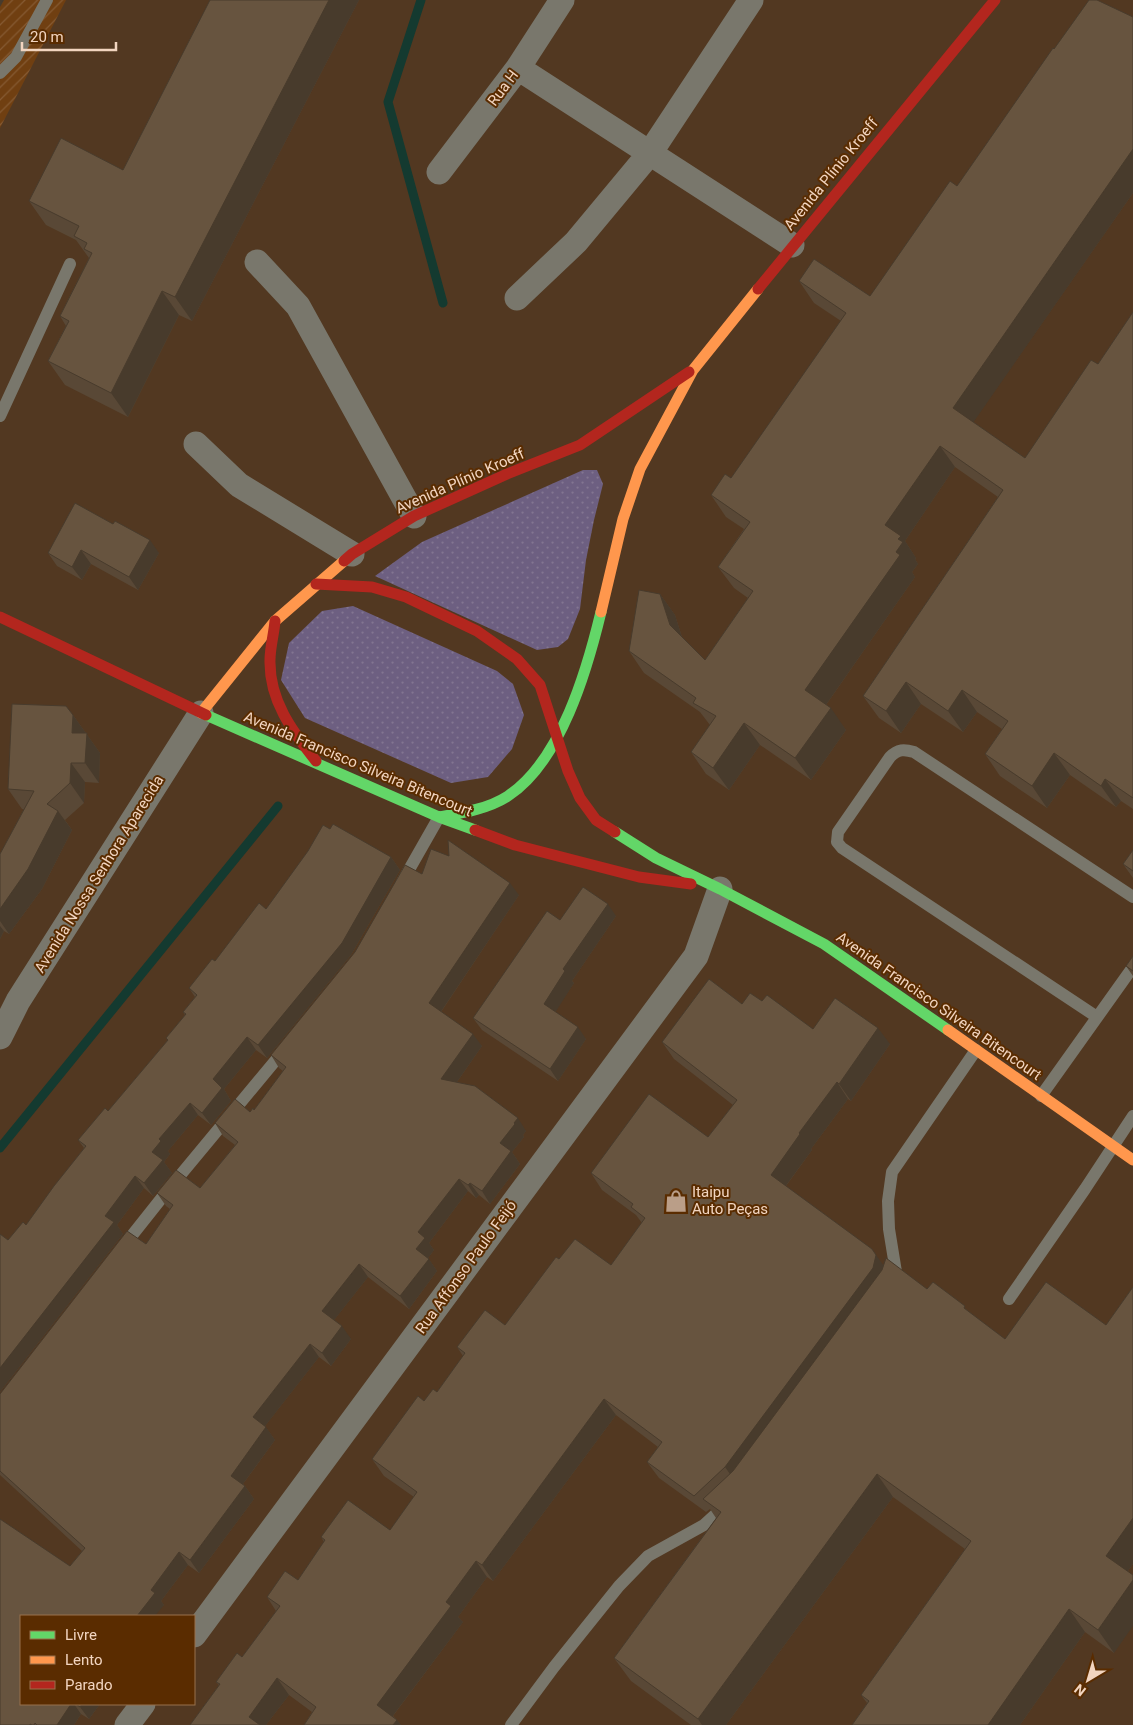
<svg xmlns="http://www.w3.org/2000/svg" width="1133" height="1725" font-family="Roboto,sans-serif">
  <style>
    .industrial { fill: url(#industrial-furrows) }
    .grass { fill: url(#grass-dots) }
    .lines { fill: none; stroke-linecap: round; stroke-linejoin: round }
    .stream { stroke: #143a30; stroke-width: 9 }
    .lane { stroke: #79776c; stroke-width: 12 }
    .street { stroke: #79776c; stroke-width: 25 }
    .fast { stroke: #63d668; stroke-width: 11 }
    .slow { stroke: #ff974d; stroke-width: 11 }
    .jam { stroke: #b3261e; stroke-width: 11 }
    .wall { fill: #594836 }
    .shaded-wall { fill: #483b2c }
    .building { fill: #67543f; stroke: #483b2c }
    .labels { text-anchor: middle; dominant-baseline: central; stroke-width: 4; stroke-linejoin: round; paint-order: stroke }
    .street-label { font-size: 15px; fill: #f2d5c0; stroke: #5a2c00 }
    .poi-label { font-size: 15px; fill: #f2d5c0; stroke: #5a2c00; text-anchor: start }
  </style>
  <defs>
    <pattern id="industrial-furrows" width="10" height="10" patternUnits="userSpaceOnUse" patternTransform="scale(1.25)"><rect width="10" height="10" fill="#703f11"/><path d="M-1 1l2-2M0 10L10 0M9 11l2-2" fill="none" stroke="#855a32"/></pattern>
    <pattern id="grass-dots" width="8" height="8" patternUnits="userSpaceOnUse" patternTransform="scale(1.25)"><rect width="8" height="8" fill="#6d5f81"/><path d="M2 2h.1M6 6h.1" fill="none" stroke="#827591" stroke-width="1.8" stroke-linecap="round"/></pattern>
  </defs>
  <rect width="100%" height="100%" fill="#523821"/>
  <path class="industrial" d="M0 0H66L0 128Z"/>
  <path class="grass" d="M583 470H597L603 484 594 520 586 560 580 609 568 639 558 647 537 650 375 576 422 542Z
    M353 606 497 671 513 684 524 715 512 749 488 777 451 783 305 718 281 680 289 643 322 611Z"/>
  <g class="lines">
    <path class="stream" d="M421 0 388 102 443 303
      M0 1148 278 806"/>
    <path class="lane" d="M0 73 16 57 47 0
      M0 416 70 264
      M402 882 439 817
      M1097 1017 842 848 837 842 838 832 890 757C898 749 904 749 914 752L1133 897
      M1041 1096 1133 967
      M122 1248 168 1190 285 1049
      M894 1281 896 1272 889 1229 888 1201 892 1172 976 1050
      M1009 1299 1085 1189 1133 1116
      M511 1725 554 1667 619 1586 648 1556 704 1525 727 1504"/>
    <path class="street" d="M518 68 792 245
      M439 172 518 68 562 0
      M257 262 298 306 414 516
      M517 298 576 242 650 153 751 0
      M196 444 239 485 352 554
      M0 1037 18 1001 201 713
      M194 1635 696 956 720 889
      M127 1725 143 1704"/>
    <path class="fast" d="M206 715 439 817 475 830
      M439 817C462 813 488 809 508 796 561 761 587 670 601 612
      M615 832 656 858 720 889 824 944 948 1030"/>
    <path class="slow" d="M601 612 623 519 640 469 693 370 758 289
      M201 713 275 621 344 561
      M948 1030 1133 1160"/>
    <path class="jam" d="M758 289 995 0
      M344 561 352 554 414 516 507 474 580 445 689 372
      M316 584 372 587 406 597 477 631 517 659 540 685 568 771 580 798 596 820 615 832
      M0 617 206 715
      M275 621C274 634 270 647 270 660 269 700 292 731 316 761
      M475 830 515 845 639 877 691 884"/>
  </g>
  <path class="wall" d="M210 0H359L192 321 179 315 128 417 65 385 48 361 66 326 60 316 89 258 76 240 46 225 29 201 123 170Z
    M1133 17V193L973 422 1025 458 1098 364 1133 312V809L1121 801 1116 807 1070 775 1047 808 1000 776 985 754 1002 729 977 712 963 732 921 704 901 733 879 718 863 696 998 497 955 467 905 541 916 558 915 559 918 564 912 572 915 577 826 705 846 730 811 780 760 745 729 790 706 774 691 752 710 725 700 712 644 673 629 651 660 594 675 615 682 637 705 660 748 598 734 588 718 567 744 529 726 517 711 495 731 478 841 321 814 303 799 281 870 296 957 186 1054 49Z
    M75 503 159 553 138 590 91 564 82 580 57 566 48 553Z
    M73 715 100 753 99 783 85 782 84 803 65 820 72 830 42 889 9 934 4 931 0 939V854L24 809H22L8 789Z
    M330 829 391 857 400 870 351 955 267 1058 256 1050 224 1089 231 1101 211 1125 198 1115 168 1151 170 1154 164 1162 172 1173 153 1196 144 1188 117 1225 123 1234 0 1392V1234L8 1240 26 1225 84 1148 78 1140 108 1111 168 1040 166 1038 185 1015 183 1012 195 997 189 988 266 909Z
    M1133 850V878L1123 864Z
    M422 874 519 895 441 1012 482 1046 457 1082 526 1131 523 1135 524 1137 512 1152 520 1164 490 1204 479 1195 476 1198 468 1191 429 1243 434 1250 428 1258 437 1271 409 1309 368 1277 334 1320 351 1339 331 1366 319 1357 265 1426 275 1440 243 1484 245 1486 254 1499 199 1573 188 1565 161 1601 164 1605 21 1704H100L89 1719 81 1714 74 1725H0L70 1566 82 1551 0 1475V1394L146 1244 170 1209 166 1206 157 1193 200 1188 235 1145 223 1136 215 1123 250 1112 254 1110 283 1071 279 1068 271 1055Z
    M616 916 572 981 574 983 555 1011 586 1039 558 1081 482 1030 473 1018 560 920Z
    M1133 956V976L1126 966Z
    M762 1001 813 1029 890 1044 851 1101 848 1099 811 1149 812 1150 786 1186 884 1266 970 1313 1005 1339 1106 1325 1133 1287V1564L1128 1571 1114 1653 1085 1632 1020 1725H852L867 1703 861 1695 965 1549 893 1497 726 1725H691L631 1681 614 1658 716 1518 710 1509 706 1512 659 1478 647 1462 658 1447 616 1415 493 1581 487 1577 458 1617 463 1622 393 1716 397 1720 401 1725H304L312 1712 289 1695 266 1725H190L219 1685 216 1682 242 1657 276 1611 267 1597 298 1580 324 1542 321 1537 390 1530 414 1497 384 1476 372 1459 424 1401 437 1392 463 1356 457 1347 505 1325 559 1259 611 1265 642 1223 636 1215 602 1190 591 1173 708 1137 733 1105 674 1059 662 1042 742 1004Z"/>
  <path class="shaded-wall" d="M0 0H4L0 7Z
    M329 0H359L192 321 175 297Z
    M1133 149V193L968 430 953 408Z
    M162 291 179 315 128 417 111 393Z
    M940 446 955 467 905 541 916 558 915 559 918 564 912 572 915 577 821 712 805 690 885 525Z
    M150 540 159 553 138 590 129 577Z
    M81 550 91 564 82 580 72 567Z
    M660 594 675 615 685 647 670 625Z
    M906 682 921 704 901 733 886 711Z
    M962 690 977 712 963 732 948 711Z
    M831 708 846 730 811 780 795 758Z
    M73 715 100 753 99 783 85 763 72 733Z
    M744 723 760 745 729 790 713 768Z
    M1054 753 1070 775 1047 808 1032 786Z
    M71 763 85 782 84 803 70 783Z
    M1105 779 1121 801 1116 807 1101 786Z
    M58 811 72 830 42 889 9 934 0 921V909Z
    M391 857 400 870 351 955 267 1058 258 1045Z
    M510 883 519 895 438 1016 429 1003Z
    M608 904 616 916 572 981 574 983 553 1016 544 1004 563 969Z
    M0 926 4 931 0 939Z
    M578 1027 586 1039 558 1081 550 1069Z
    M878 1028 890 1044 851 1101 839 1084Z
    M473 1034 482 1046 450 1092 441 1079Z
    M247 1037 256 1050 224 1089 231 1101 211 1125 202 1113 213 1079Z
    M837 1082 848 1099 811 1149 812 1150 782 1191 771 1175 799 1133Z
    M190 1103 198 1115 168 1151 170 1154 164 1162 172 1173 153 1196 144 1183 152 1152 159 1139Z
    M518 1118 526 1131 523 1135 524 1137 512 1152 520 1164 490 1204 482 1191 500 1143Z
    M135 1176 144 1188 117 1225 123 1234 0 1392V1368L105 1216Z
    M459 1179 468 1191 429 1243 434 1250 425 1262 416 1249 418 1232Z
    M470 1183 479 1195 476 1198 468 1185Z
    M872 1249 888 1272 737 1484 725 1467Z
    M429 1259 437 1271 409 1309 400 1296Z
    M359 1264 368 1277 331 1324 322 1311Z
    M342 1326 351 1339 331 1366 322 1353Z
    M310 1344 319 1357 262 1430 253 1417Z
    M604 1399 616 1415 493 1581 482 1565Z
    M266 1427 275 1440 240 1488 231 1476Z
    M877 1474 893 1497 726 1725H702L698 1719Z
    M245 1486 254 1499 199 1573 190 1560Z
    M1133 1518V1564L1122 1579 1106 1556Z
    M179 1552 188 1565 161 1601 164 1605 155 1616H137L151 1590Z
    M476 1561 487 1577 458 1617 463 1622 389 1721 377 1705 446 1602Z
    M1133 1580V1626L1114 1653 1098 1630Z
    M1069 1609 1085 1632 1020 1725H988Z
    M277 1678 289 1695 266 1725H254L249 1717Z
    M71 1704H74L81 1714 74 1725H57Z
    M82 1704H100L89 1719 80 1707Z
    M397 1720 401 1725H393Z"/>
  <path class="building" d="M210 0H329L175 297 162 291 111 393 48 361 69 321 60 316 92 253 84 249 87 243 74 236 79 226 29 201 61 138 123 170Z
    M1089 0H1097L1133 17V149L953 408 1025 458 1091 360 1098 364 1133 312V798L1105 779 1101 786 1054 753 1032 786 985 754 1008 721 962 690 948 711 906 682 886 711 863 696 1003 490 940 446 885 525 901 536 898 539 903 542 896 552 900 555 805 690 831 708 795 758 744 723 713 768 691 752 716 716 693 703 696 698 629 651 639 590 660 594 670 625 705 660 753 591 718 567 750 522 711 495 725 474 731 478 846 313 799 281 814 259 870 296 950 181 957 186 1053 48 1054 49Z
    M75 503 113 524 115 521 150 540 129 577 81 550 72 567 48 553Z
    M12 704 66 706 73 715 72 733H87L85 763H71L70 783 47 804 58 811 28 869 0 909V854L34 791 8 789Z
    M333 824 391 857 342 943 258 1045 247 1037 213 1079 222 1088 202 1113 190 1103 159 1139 161 1141 152 1152 163 1160 144 1183 135 1176 105 1216 114 1222 0 1368V1234L8 1240 23 1222 26 1225 54 1186 86 1146 78 1140 105 1108 108 1111 168 1040 166 1038 186 1014 183 1012 197 995 189 988 212 959 215 961 259 903 266 909 308 851 323 825 330 829Z
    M448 840 510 883 429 1003 473 1034 441 1079 475 1086 518 1118 514 1123 515 1124 500 1143 511 1151 482 1191 470 1183 468 1185 459 1179 418 1232 425 1238 416 1249 429 1259 400 1296 359 1264 322 1311 342 1326 322 1353 310 1344 253 1417 266 1427 231 1476 245 1486 190 1560 179 1552 151 1590 155 1593 137 1616H21V1704H71L57 1725H37L35 1723 34 1725H32L30 1724V1725H0V1519L70 1566 85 1548 0 1471V1394L127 1231 146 1244 173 1205 157 1193 176 1170 200 1188 238 1142 215 1123 235 1099 250 1112 253 1108 254 1110 286 1067 271 1055 355 952 405 865 422 874 431 849 449 856Z
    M1133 850V871L1123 864Z
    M583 887 608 904 563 969 565 971 544 1004 578 1027 550 1069 473 1018 547 911 560 920Z
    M1133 956V971L1126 966Z
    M709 979 742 1004 750 993 762 1001 767 995 813 1029 835 998 878 1028 839 1084 837 1082 799 1133 800 1134 771 1175 872 1249 876 1255 873 1268 725 1467 694 1496 647 1462 662 1442 604 1399 482 1565 476 1561 446 1602 451 1606 377 1705 397 1720 393 1725H304L316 1707 277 1678 249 1717 260 1725H190L220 1684 216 1682 237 1653 242 1657 280 1606 267 1597 285 1571 298 1580 325 1540 321 1537 348 1500 390 1530 417 1492 372 1459 418 1396 424 1401 433 1389 437 1392 465 1353 457 1347 485 1310 505 1325 556 1257 559 1259 575 1239 611 1265 645 1218 631 1207 633 1204 591 1173 649 1094 708 1137 737 1100 662 1042Z
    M886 1258 927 1289 933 1282 965 1306 964 1308 1005 1339 1046 1282 1106 1325 1133 1287V1518L1106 1556 1133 1575V1580L1098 1630 1069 1609 988 1725H852L869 1701 861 1695 971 1541 877 1474 698 1719 614 1658 721 1512 703 1499 733 1471 882 1270Z
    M76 1704H82L80 1707Z"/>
  <defs>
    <symbol id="shop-bare" viewBox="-9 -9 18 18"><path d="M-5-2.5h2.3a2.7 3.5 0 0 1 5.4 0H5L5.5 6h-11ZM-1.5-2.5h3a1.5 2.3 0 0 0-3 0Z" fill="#ba9e88" stroke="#5a2c00" stroke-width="2.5" paint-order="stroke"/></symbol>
  </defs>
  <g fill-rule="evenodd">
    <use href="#shop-bare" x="660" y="1185" width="32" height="32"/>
  </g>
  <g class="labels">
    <g class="street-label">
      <text transform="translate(503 88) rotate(-53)">Rua H</text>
      <text transform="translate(831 174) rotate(-51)">Avenida Plínio Kroeff</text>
      <text transform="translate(460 481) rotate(-24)">Avenida Plínio Kroeff</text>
      <text transform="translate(358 764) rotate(23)">Avenida Francisco Silveira Bitencourt</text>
      <text transform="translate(99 874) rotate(-58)">Avenida Nossa Senhora Aparecida</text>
      <text transform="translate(939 1006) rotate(35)">Avenida Francisco Silveira Bitencourt</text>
      <text transform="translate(466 1267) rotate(-54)">Rua Affonso Paulo Feijó</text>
    </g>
    <g class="poi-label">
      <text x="692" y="1192">Itaipu<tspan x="692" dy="17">Auto Peças</tspan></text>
    </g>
  </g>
  <rect x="20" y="1615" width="175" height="90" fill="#5a2c00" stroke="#97704d"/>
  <rect x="30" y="1631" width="25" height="8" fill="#63d668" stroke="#97704d"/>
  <text x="65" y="1640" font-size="15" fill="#f2d5c0">Livre</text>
  <rect x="30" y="1656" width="25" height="8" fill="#ff974d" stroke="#97704d"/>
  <text x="65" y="1665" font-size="15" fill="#f2d5c0">Lento</text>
  <rect x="30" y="1681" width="25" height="8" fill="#b3261e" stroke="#97704d"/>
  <text x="65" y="1690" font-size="15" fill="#f2d5c0">Parado</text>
  <g transform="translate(1088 1680) rotate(218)" stroke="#5a2c00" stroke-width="4" paint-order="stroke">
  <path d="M0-4L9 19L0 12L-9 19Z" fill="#f2d5c0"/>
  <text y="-8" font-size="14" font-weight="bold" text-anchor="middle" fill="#f2d5c0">N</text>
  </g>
  <path d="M22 42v8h94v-8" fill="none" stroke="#f2d5c0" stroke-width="2.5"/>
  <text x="30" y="42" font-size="15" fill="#f2d5c0" stroke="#5a2c00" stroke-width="4" paint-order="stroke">20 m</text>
</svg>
